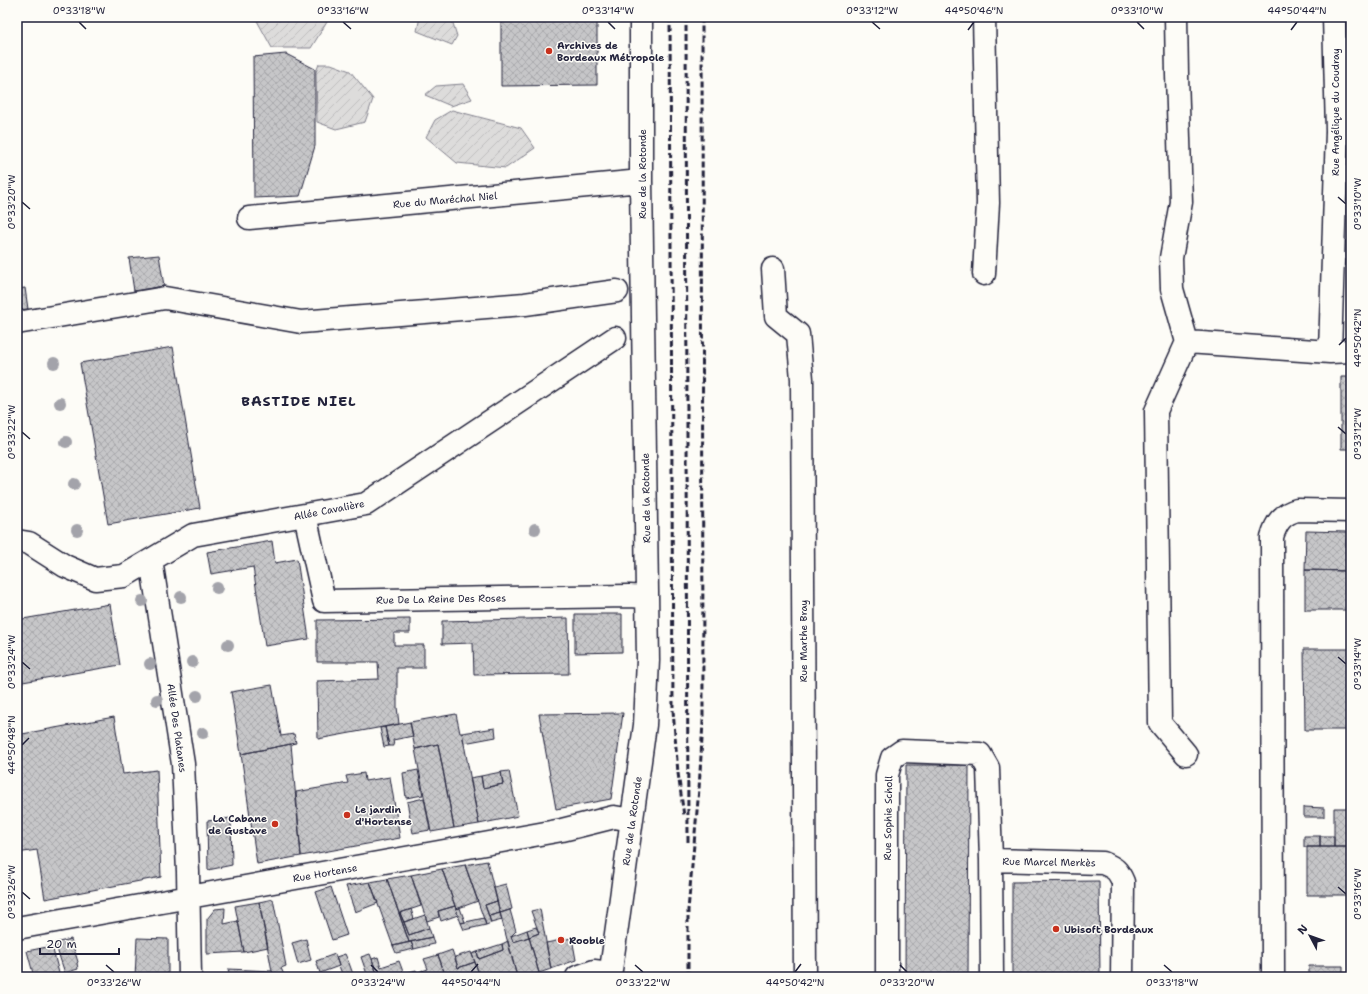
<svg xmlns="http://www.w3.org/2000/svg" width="1368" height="994" font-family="'Shantell Sans',sans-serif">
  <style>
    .garden { fill: url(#garden-furrows); stroke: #807f8b }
    .building { fill: url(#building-cross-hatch); stroke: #22223b }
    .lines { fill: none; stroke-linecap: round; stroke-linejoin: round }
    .minor-casing { stroke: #22223b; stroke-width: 25 }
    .minor { stroke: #fdfcf7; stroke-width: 22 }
    .rail { stroke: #22223b; stroke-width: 3; stroke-dasharray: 6 3; stroke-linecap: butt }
    .tree { fill: #a3a3aa }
    .ticks { fill: none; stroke: #22223b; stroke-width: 1.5 }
    .poi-dot { fill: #c8321e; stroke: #fdfcf7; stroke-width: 1.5 }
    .labels { text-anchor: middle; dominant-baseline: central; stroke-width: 3; stroke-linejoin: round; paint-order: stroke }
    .poi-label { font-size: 10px; font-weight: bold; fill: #22223b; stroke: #fdfcf7; text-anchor: start }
    .street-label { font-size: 10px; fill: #22223b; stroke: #fdfcf7 }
    .district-label { font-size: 14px; font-weight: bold; letter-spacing: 1px; fill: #22223b; stroke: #fdfcf7 }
    .neatline { fill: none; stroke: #22223b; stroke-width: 1.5 }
    .ticks-label { font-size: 10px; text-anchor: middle; fill: #22223b }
  </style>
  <defs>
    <pattern id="garden-furrows" width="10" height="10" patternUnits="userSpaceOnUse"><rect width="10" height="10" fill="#dddcdb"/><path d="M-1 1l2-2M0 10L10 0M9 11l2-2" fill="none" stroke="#bdbcbd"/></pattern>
    <pattern id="building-cross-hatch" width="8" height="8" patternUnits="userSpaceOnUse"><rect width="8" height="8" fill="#c6c6c8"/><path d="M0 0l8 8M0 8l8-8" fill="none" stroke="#aaaaad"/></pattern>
  </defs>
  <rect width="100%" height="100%" fill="#fdfcf7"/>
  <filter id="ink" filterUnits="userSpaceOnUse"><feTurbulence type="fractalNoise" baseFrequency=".025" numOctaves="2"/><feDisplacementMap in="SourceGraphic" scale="8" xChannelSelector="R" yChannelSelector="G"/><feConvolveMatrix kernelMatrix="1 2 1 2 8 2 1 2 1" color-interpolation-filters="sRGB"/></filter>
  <g filter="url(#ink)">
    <path class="garden" d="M255 17H321L327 22 311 48H272Z
      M420 17H451L457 36 452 45 417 31Z
      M319 64H331L350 71 373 99 365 122 336 129 317 122 316 72Z
      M463 84 472 99 451 106 425 95 436 86Z
      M452 110 521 128 535 148 506 168 457 163 426 137 435 120Z"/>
    <path class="building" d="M501 17H597V85L501 86Z
      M286 54 315 69V146L300 196 254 198 253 57Z
      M159 255 164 286 134 291 129 258Z
      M25 288 28 309 17 310V289Z
      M173 347 200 508 108 524 80 363Z
      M1341 377H1351V449H1341Z
      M1306 531 1346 532V571L1305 570Z
      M272 541 275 563 297 559 309 639 265 646 253 567 211 574 207 552Z
      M1305 570 1351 571V610H1305Z
      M110 604 120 665 17 683V620Z
      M575 614H622V652L575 653Z
      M568 618 569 674 474 675 473 643 442 644V621Z
      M410 619V633H394V645H424V668H397V707L399 724 318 739 317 681 379 679 378 662H317V620Z
      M1304 649H1351V730H1305Z
      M272 685 281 736 294 734 296 743 241 754 231 692Z
      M623 713 611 799 556 809 539 714Z
      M456 714 460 733H462L479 824 454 828 438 744 415 749 410 722Z
      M114 717 123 774 157 770 161 877 45 899 37 850 17 853V735Z
      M410 722 413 736 393 740 394 746H389L385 727Z
      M385 727 389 746 384 747 380 728Z
      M495 728 496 737 464 743 462 733Z
      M291 744 301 856 257 864 241 754Z
      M438 744 454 828 431 832 415 749Z
      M906 765H969L968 977H905Z
      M418 770 423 795 406 798 403 773Z
      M509 771 518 816 479 824 470 778 481 776 483 788 503 784 501 772Z
      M501 772 503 784 483 788 481 776Z
      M364 773 365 781 390 777 400 838 301 856 296 792 348 783 346 776Z
      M424 798 430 830 413 833 407 802Z
      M1304 807 1324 808V817H1304Z
      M1334 808H1351V847H1334Z
      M231 818 232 865 208 870 207 821Z
      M1304 836H1320V847H1304Z
      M1320 836H1334V847H1320Z
      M1307 847H1351V895H1307Z
      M487 861 497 901 485 905 491 923 486 925 465 865Z
      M465 865 478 901 456 909 442 869Z
      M442 869 455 906 438 911 439 917 427 921 411 875Z
      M411 875 421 906 400 913 409 935 429 928 432 937 409 942 387 879Z
      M387 879 409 942 393 946 370 882Z
      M1099 881 1100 977H1012V882Z
      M370 882 378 903 355 912 346 886Z
      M506 884 512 909 500 913 494 887Z
      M331 887 347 935 332 940 316 892Z
      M273 899 286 966 281 968 285 977H275L272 971 259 902Z
      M497 901 500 913 489 916 485 905Z
      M259 902 268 947 244 952 235 906Z
      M455 906 458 915 441 921 438 911Z
      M225 908 224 924 238 921 244 952 207 954V919L215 909Z
      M460 908 465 922 461 923 458 915 456 909Z
      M411 909 414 919 404 922 400 913Z
      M540 909 551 969 539 973 529 937 539 933 531 911Z
      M510 910 516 931 511 936 513 942 529 937 539 973 527 977H517L500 913Z
      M500 913 502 920 491 923 489 916Z
      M425 915 429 928 409 935 404 922Z
      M484 918 486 925 464 930 461 923Z
      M536 927 539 933 529 937 527 930Z
      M527 930 529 937 513 942 511 936Z
      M432 937 434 944 414 949 411 942Z
      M137 938 168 939V977H135Z
      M572 938 576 960 551 969 546 943Z
      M71 939 78 962 77 963 78 969 65 973 55 943Z
      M306 939 311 960 298 964 292 943Z
      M508 941 517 977H480L472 954 477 952 479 959 503 950 502 944Z
      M411 942 414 949 396 953 393 946Z
      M502 944 503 950 479 959 477 952Z
      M52 946 60 977H34L27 951Z
      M452 950 458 968 475 962 480 977H446L438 955Z
      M471 952 475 962 458 968 455 957Z
      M335 954 339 966 320 973 316 961Z
      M345 954 349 963 354 977H343L336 957Z
      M370 954 372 959 378 977H368L361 957Z
      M438 955 446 977H425L422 971 428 969 424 959Z
      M378 957 381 967 399 961 405 977H378L372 959Z
      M1309 966H1343V977H1309Z
      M228 969 272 971 275 977H230Z
      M416 970 419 977H405L403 974Z
      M423 970 425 977H419L417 973Z"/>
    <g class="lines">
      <defs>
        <path id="minor" d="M984 17 988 203 984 274
          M1176 17 1177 75 1181 202 1171 258 1172 289 1187 342
          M249 218 641 181
          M773 269 776 316 798 334 802 379 805 977
          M17 323 165 298 301 322 525 304 617 291
          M1330 352 1337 131 1334 17
          M305 515 324 601 629 596 647 597
          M17 541 29 543 65 566 95 579 124 576 193 535 366 504 615 338
          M151 560 183 764 188 872 190 977
          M1186 754 1160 723 1156 411 1187 342 1330 352 1351 351
          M991 860 1103 863C1115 868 1118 870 1123 882L1122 977
          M17 928 562 830 614 817 632 820
          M577 977 594 971 610 973
          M610 977 645 725 648 660 641 181V17
          M887 977V775L892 758 902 751 980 754 988 768 991 860 992 977
          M1273 977 1272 537C1276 523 1282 514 1297 510L1351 511"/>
      </defs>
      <use href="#minor" class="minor-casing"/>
      <use href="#minor" class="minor"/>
      <path class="rail" d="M670 17 673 710 678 773 684 816
        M686 17 688 844
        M688 977V910L699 789 703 722 702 17"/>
    </g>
    <g class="tree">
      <circle cx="54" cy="363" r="6"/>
      <circle cx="60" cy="403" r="6"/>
      <circle cx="66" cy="442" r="6"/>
      <circle cx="74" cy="484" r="6"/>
      <circle cx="535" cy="529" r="6"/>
      <circle cx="77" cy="530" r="6"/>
      <circle cx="217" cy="588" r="6"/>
      <circle cx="181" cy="597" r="6"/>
      <circle cx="142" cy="601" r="6"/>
      <circle cx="228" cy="645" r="6"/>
      <circle cx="192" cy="662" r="6"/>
      <circle cx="150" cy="664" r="6"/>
      <circle cx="197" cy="696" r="6"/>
      <circle cx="157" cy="700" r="6"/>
      <circle cx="203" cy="733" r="6"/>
    </g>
  </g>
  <path class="ticks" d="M79 22 86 29M343 22 351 29M608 22 615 29M872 22 880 29M1137 22 1144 29M968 30 974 22M1291 30 1297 22M1338 197 1346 204M22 202 30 209M1339 345 1346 338M1338 427 1346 434M22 432 30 439M1338 657 1346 664M22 662 30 669M22 745 29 738M1338 887 1346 894M22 892 30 899M106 965 114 972M371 965 378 972M635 965 643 972M900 965 907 972M1164 965 1172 972M471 972 478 964M795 972 801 964"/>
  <g class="poi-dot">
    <circle cx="549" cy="51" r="4"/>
    <circle cx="347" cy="815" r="4"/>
    <circle cx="275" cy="824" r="4"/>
    <circle cx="1056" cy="929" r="4"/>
    <circle cx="561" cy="940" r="4"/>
  </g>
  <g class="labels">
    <g class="poi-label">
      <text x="557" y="45">Archives de<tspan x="557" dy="12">Bordeaux Métropole</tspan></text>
      <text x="355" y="809">Le jardin<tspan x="355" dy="12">d'Hortense</tspan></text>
      <text x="267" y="818" text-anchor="end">La Cabane<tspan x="267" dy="12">de Gustave</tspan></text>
      <text x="1064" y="929">Ubisoft Bordeaux</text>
      <text x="569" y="940">Rooble</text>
    </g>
    <g class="street-label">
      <text transform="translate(1335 112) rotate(-90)">Rue Angélique du Coudray</text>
      <text transform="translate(642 174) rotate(-90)">Rue de la Rotonde</text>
      <text transform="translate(445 200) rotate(-5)">Rue du Maréchal Niel</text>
      <text transform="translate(646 498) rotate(-91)">Rue de la Rotonde</text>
      <text transform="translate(329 510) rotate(-11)">Allée Cavalière</text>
      <text transform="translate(441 599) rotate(-1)">Rue De La Reine Des Roses</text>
      <text transform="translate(803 641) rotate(-90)">Rue Marthe Bray</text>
      <text transform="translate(177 728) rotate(82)">Allée Des Platanes</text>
      <text transform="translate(888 818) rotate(-89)">Rue Sophie Scholl</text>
      <text transform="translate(632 821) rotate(-82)">Rue de la Rotonde</text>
      <text transform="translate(1049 862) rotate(1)">Rue Marcel Merkès</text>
      <text transform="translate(325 873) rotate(-10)">Rue Hortense</text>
    </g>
    <g class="district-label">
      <text x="299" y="401">BASTIDE NIEL</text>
    </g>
  </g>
  <rect width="1368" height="994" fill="none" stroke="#fdfcf7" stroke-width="44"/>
  <g transform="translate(1310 936) rotate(311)" stroke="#fdfcf7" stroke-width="3" paint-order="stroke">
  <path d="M0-3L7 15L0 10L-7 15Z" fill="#22223b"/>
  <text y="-6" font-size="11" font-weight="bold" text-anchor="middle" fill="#22223b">N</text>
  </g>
  <path d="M40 948v6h79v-6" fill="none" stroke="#22223b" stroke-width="2"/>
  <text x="46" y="948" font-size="12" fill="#22223b" stroke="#fdfcf7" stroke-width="3" paint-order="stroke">20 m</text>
  <rect x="22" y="22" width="1324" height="950" class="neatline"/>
  <g class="ticks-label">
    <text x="79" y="14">0°33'18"W</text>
    <text x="343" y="14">0°33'16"W</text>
    <text x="608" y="14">0°33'14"W</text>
    <text x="872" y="14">0°33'12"W</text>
    <text x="974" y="14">44°50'46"N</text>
    <text x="1137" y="14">0°33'10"W</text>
    <text x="1297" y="14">44°50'44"N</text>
    <text transform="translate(11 202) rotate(-90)" y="4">0°33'20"W</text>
    <text transform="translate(1357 204) rotate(-90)" y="4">0°33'10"W</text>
    <text transform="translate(1357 338) rotate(-90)" y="4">44°50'42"N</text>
    <text transform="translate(11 432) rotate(-90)" y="4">0°33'22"W</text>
    <text transform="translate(1357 434) rotate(-90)" y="4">0°33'12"W</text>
    <text transform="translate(11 662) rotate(-90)" y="4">0°33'24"W</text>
    <text transform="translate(1357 664) rotate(-90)" y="4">0°33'14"W</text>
    <text transform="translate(11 745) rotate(-90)" y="4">44°50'48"N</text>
    <text transform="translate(11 892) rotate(-90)" y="4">0°33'26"W</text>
    <text transform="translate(1357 894) rotate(-90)" y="4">0°33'16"W</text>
    <text x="114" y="986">0°33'26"W</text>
    <text x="378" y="986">0°33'24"W</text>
    <text x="471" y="986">44°50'44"N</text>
    <text x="643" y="986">0°33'22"W</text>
    <text x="795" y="986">44°50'42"N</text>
    <text x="907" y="986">0°33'20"W</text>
    <text x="1172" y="986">0°33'18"W</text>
  </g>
</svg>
